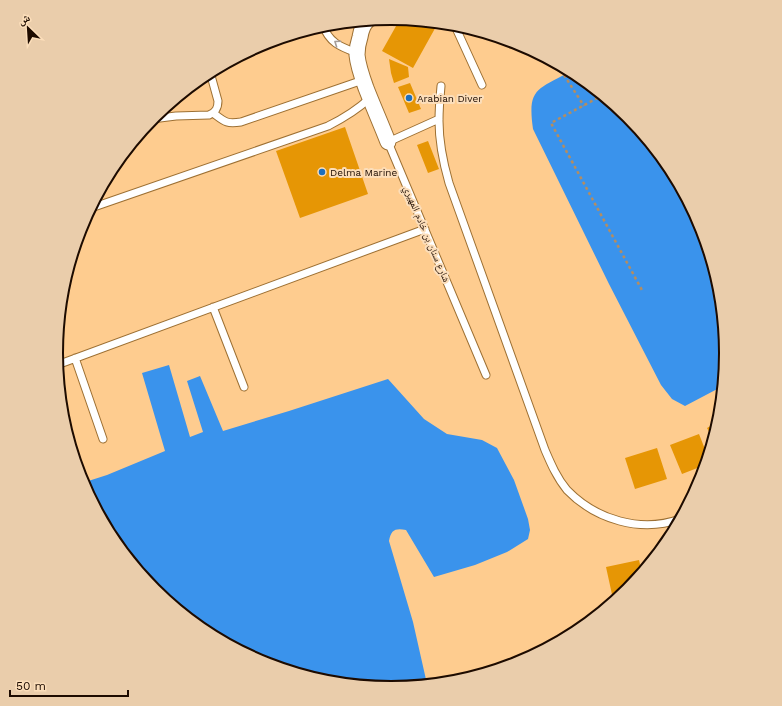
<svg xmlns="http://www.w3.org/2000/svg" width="782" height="706" font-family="'Work Sans','Noto Naskh Arabic',sans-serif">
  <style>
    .water { fill: #3a93ec }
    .building { fill: #e69605 }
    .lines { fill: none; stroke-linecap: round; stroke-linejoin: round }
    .lane-casing { stroke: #9d7033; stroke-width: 9 }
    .street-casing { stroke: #9d7033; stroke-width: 17 }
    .path { stroke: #b48d60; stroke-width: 2.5; stroke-dasharray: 3 3; stroke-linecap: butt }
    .lane { stroke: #fff; stroke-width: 7 }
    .street { stroke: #fff; stroke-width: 15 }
    .oneway { stroke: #a59d99 }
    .poi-dot { fill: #1b6fbd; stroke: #fcdeba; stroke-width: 1.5 }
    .labels { text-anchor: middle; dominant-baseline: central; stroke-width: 4; stroke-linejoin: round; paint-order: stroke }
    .poi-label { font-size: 10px; fill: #1d0b00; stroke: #fcdeba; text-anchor: start }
    .street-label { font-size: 10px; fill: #1d0b00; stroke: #fcdeba }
    .rim { fill: none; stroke: #1d0b00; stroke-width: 2 }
  </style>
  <rect width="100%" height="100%" fill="#fecc8f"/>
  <path class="water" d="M571 71 577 75 628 116 670 167 701 225 720 288 726 353 723 386 685 406 672 399 661 385 609 284 533 129C527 87 538 90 571 71Z
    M169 365 190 437 203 432 187 381 200 376 223 431 289 411 388 379 424 419 447 434 482 440 497 448 514 480 528 519 530 530 528 539 507 552 475 565 434 577 406 530C395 528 391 530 389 541L413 622 427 684 391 688 325 682 263 662 205 631 154 590 112 539 82 483 107 475 165 451 142 373Z"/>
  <path class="building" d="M400 19 438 23 413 68 382 51Z
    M389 59 408 67 409 77 394 83 391 73Z
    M410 83 421 109 409 113 398 87Z
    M345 127 368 194 300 218 276 151Z
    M428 141 439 169 428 173 417 145Z
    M719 421 713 439 707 428Z
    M699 434 708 457 705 465 682 474 670 445Z
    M657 448 667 479 635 489 625 458Z
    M639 560 642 573 628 590 618 598 613 599 606 567Z"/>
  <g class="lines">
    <defs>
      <path id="lane" d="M323 25C329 43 341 47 357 53
        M455 26 482 85
        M441 86C440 97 439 109 439 121 439 142 443 162 449 183L545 450C551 464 557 478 567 490 596 520 641 533 680 519
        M213 113C225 122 226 124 241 122L363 80
        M152 119 176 116 209 115C216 112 218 108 218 101L210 72
        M439 119 388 142 486 375
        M91 208 328 126C344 118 357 110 370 98
        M213 307 244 387
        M75 358 103 439
        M57 365 425 229"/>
      <path id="street" d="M368 20C363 24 361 31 360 37 358 43 357 49 357 55 358 66 362 77 366 88 373 106 381 124 388 142"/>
    </defs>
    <use href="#lane" class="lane-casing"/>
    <use href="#street" class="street-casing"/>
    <path class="path" d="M564 75 584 106
      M603 95 551 123 643 292
      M660 155 702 229"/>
    <use href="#lane" class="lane"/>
    <use href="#street" class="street"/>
  </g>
  <defs><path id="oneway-chevron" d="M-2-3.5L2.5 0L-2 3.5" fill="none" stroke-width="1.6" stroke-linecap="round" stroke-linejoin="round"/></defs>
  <use class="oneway" href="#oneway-chevron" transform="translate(337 43) rotate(-145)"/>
  <g class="poi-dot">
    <circle cx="409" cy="98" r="4"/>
    <circle cx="322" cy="172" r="4"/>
  </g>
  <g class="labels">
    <g class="poi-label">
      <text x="417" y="98">Arabian Diver</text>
      <text x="330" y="172">Delma Marine</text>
    </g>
    <g class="street-label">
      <text transform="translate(427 234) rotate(67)">شارع سنان بن خادم المهيري</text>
    </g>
  </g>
  <path d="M0 0H782V706H0ZM63 353a328 328 0 1 1 656 0a328 328 0 1 1-656 0Z" fill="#eacdab" fill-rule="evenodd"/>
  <path class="rim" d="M63 353a328 328 0 1 1 656 0a328 328 0 1 1-656 0Z"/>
  <g transform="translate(28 28) rotate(335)" stroke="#fcdeba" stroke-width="3" paint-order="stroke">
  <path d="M0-3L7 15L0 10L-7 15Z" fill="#1d0b00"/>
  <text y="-6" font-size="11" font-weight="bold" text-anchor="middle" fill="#1d0b00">ش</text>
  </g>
  <path d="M10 690v6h118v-6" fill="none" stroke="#1d0b00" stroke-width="2"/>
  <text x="16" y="690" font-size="12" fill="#1d0b00" stroke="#fcdeba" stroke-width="3" paint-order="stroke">50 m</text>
</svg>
